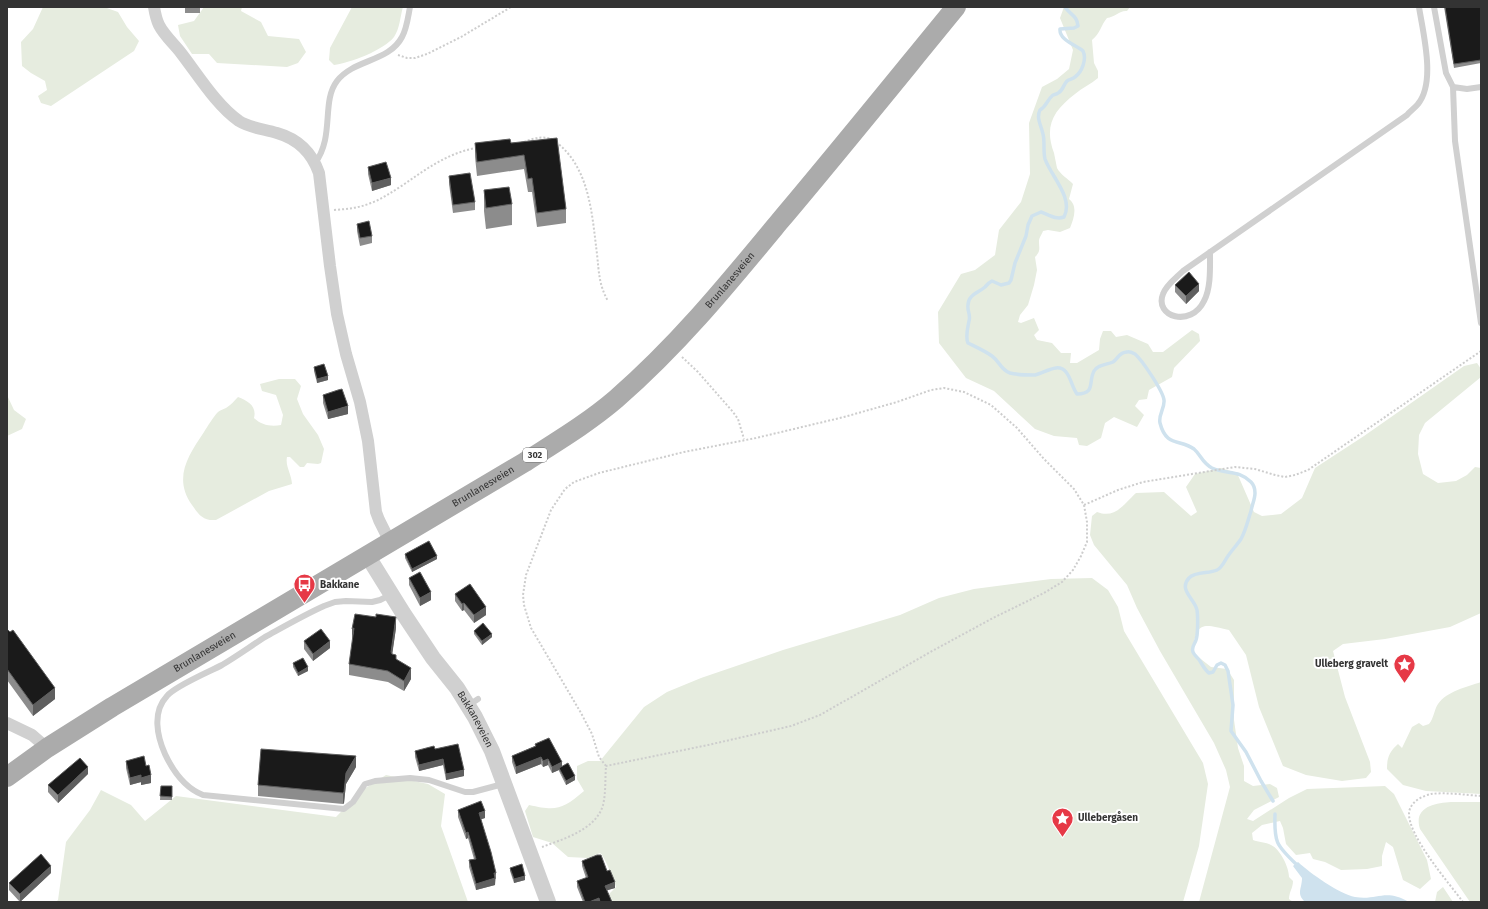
<svg xmlns="http://www.w3.org/2000/svg" width="1488" height="909" font-family="'Fira Sans',sans-serif">
  <style>
    .green { fill: #e6ecdf }
    .water { fill: #cfe2ee }
    .lines { fill: none; stroke-linecap: round; stroke-linejoin: round }
    .stream { stroke: #cfe2ee; stroke-width: 3.5 }
    .path { stroke: #cdcdcd; stroke-width: 2; stroke-dasharray: 2 2; stroke-linecap: butt }
    .service { stroke: #d0d0d0; stroke-width: 6 }
    .minor { stroke: #d0d0d0; stroke-width: 12 }
    .tertiary { stroke: #d0d0d0; stroke-width: 16 }
    .primary { stroke: #ababab; stroke-width: 20 }
    .wall { fill: #8c8c8c }
    .shaded-wall { fill: #5f5f5f }
    .building { fill: #1a1a1a; stroke: #5f5f5f }
    .labels { text-anchor: middle; dominant-baseline: central; stroke-width: 4; stroke-linejoin: round; paint-order: stroke }
    .shield { fill: #fff; stroke: #707070; stroke-width: 1 }
    .shield-label { font-size: 9px; font-weight: bold; fill: #333 }
    .street-label { font-size: 10px; fill: #333; stroke: #fff }
    .poi-label { font-size: 10px; font-weight: bold; fill: #333; stroke: #fff; text-anchor: start }
  </style>
  <rect width="100%" height="100%" fill="#fff"/>
  <path class="green" d="M43 7H104L118 12 127 27 139 41 134 51 51 106 41 103 38 96 47 90 45 81 31 73 22 66 21 42 33 29Z
    M204 7H242L241 11 261 22 268 36 299 39 306 52 298 63 287 67 217 63 209 54H192L180 36 178 25 194 21Z
    M352 7H403C400 17 400 28 394 37 384 50 350 63 334 65L329 60 330 48Z
    M1064 7H1130L1127 11C1120 10 1115 17 1107 18 1101 25 1100 34 1092 40L1094 63 1098 71V78C1091 84 1082 88 1075 94 1053 111 1044 126 1054 153 1055 158 1056 163 1057 168 1060 174 1068 179 1073 184L1069 199C1078 206 1074 218 1070 228L1060 232 1048 230 1043 231C1042 234 1039 238 1039 241 1039 249 1041 251 1035 257L1037 270 1034 285 1028 305 1020 315 1018 322 1021 323 1034 318 1039 330 1034 335 1037 340 1052 343 1061 353H1071L1070 363H1077L1099 350 1100 339 1103 331H1111L1116 337 1127 335 1148 344 1153 352H1163L1192 330 1199 334 1200 341 1174 368 1172 377 1149 390 1147 399 1139 400 1135 406 1144 415 1137 427 1114 417 1105 423 1101 438 1087 446 1079 445 1077 438 1054 436 1035 429 994 391 966 378 939 343 938 312 961 274 975 270 995 255 999 230 1021 202 1030 174 1029 123 1042 87 1057 79 1069 69 1073 50 1060 18Z
    M1477 363 1481 369V377L1425 423 1419 435 1418 454 1423 474 1438 483 1456 481 1467 475 1475 467 1481 468V613L1450 627 1385 639 1343 644 1333 651 1345 697 1370 762 1371 772 1366 778 1342 781 1306 775 1283 766 1259 707 1246 655 1229 630C1201 623 1197 622 1192 652L1211 667 1227 669 1234 680V720L1238 748 1244 766V781L1253 786 1270 784 1277 788 1279 797 1254 810 1247 819 1253 821 1289 798 1307 789 1385 786 1394 794 1427 860 1431 879 1420 889 1403 880 1393 847 1386 842 1382 856V866L1367 869 1341 870 1325 862 1313 859 1310 853 1296 855 1286 844 1283 828 1280 821 1262 825 1252 833 1253 840C1258 842 1266 842 1271 845 1280 849 1289 867 1289 877L1293 881C1293 888 1289 892 1289 899L1293 902H1199L1230 787 1226 770 1214 743 1160 651 1137 608 1127 585 1094 545 1090 535 1092 516 1097 512C1115 519 1123 505 1136 493L1164 492 1191 516 1197 512 1186 487 1195 474 1221 468 1237 473 1254 512 1262 516 1281 514 1302 498 1315 468 1364 436 1464 366Z
    M279 379H295L301 386 297 399 303 414 318 435 324 449 321 463 318 464 307 463 304 467H300L290 457H287C285 466 292 475 292 484L269 491 216 520C203 521 199 515 192 505 173 478 188 456 204 432 208 426 213 417 218 412 220 410 224 409 226 408 231 405 234 401 238 397 248 401 257 406 254 418 261 425 271 427 281 425L283 415 276 395 262 391 260 384Z
    M7 395 14 410 26 419 22 429 7 436Z
    M1092 578 1108 590 1118 607 1124 631 1203 763 1208 784 1199 846 1183 902H611L609 894 616 887C615 882 604 855 600 853L588 858 568 857 552 843 533 837 525 811 529 805C556 811 562 810 584 791L577 779V766L588 761H600L644 707 667 692 701 678 783 650 900 615 939 598 974 589 1051 579Z
    M1481 682V794L1426 791 1403 785 1387 769C1387 758 1389 752 1398 744L1402 748 1412 727 1419 723 1423 726 1429 724C1434 718 1434 710 1438 704 1447 691 1467 687 1481 682Z
    M386 775 428 784 445 794 441 826 468 902H56L58 900 66 842 90 810 101 790 131 805 145 821 176 796 336 817 361 791Z
    M1451 802H1481V902H1470L1420 829C1413 807 1435 803 1451 802Z
    M1443 887 1453 902H1435L1437 892Z"/>
  <path class="water" d="M1298 862C1310 873 1339 894 1355 897 1377 901 1385 888 1409 902H1305C1296 893 1302 889 1302 878L1293 866Z"/>
  <g class="lines">
    <path class="stream" d="M1065 7C1070 15 1077 15 1078 26L1074 28 1060 29C1059 40 1076 45 1083 51 1087 59 1082 72 1075 77 1073 79 1070 79 1067 81 1063 85 1063 91 1058 93 1056 95 1053 94 1052 96 1047 100 1047 106 1040 110 1036 118 1041 125 1043 134 1045 142 1043 151 1045 159 1051 176 1074 198 1064 217 1056 220 1049 215 1041 212L1032 216 1028 225 1026 236 1015 263 1011 280 1009 283 1001 285 992 281C988 283 987 285 985 287 978 293 968 295 968 305 967 311 971 315 969 321 968 327 965 337 968 343 976 347 985 351 992 356 1000 362 1001 370 1010 373 1017 375 1027 375 1035 375 1045 373 1058 362 1066 372 1071 378 1072 387 1077 394 1096 394 1088 382 1094 371 1098 364 1107 365 1113 362 1118 359 1119 352 1127 352 1129 351 1133 353 1135 354 1142 360 1163 391 1164 400 1165 408 1158 415 1160 423 1166 447 1180 439 1194 449 1201 455 1202 463 1212 468 1227 475 1238 469 1251 482 1254 485 1255 489 1255 493 1255 499 1252 505 1251 511 1248 520 1246 530 1241 539 1237 545 1232 550 1228 556 1225 560 1222 568 1217 570 1209 574 1196 571 1189 578 1178 590 1195 599 1197 610 1198 616 1198 635 1196 640 1195 644 1191 647 1193 652 1194 655 1198 658 1200 661 1203 666 1205 670 1209 673L1213 672 1217 665 1221 663 1225 665 1228 671 1233 705 1231 731 1246 752 1261 781 1273 801
      M1275 814C1274 842 1276 845 1296 864"/>
    <path class="path" d="M398 55 407 58H415L427 54 461 37 511 7
      M524 142C534 138 542 136 552 139
      M556 142C590 168 592 215 597 254 599 273 599 285 608 301
      M334 210C347 209 359 208 371 203 382 199 392 192 403 185 426 169 448 153 476 148
      M682 357 698 372 733 412 738 419 744 439
      M1084 505 1118 490 1143 482 1235 467 1255 469 1275 475 1285 477 1295 475 1308 470 1481 351
      M542 847C563 839 596 830 603 805 606 793 605 779 606 766L599 757 592 734 581 713 531 628 524 605 523 595 526 575 551 510 565 489 574 482 599 473 684 452 756 438 844 417 897 402 931 390 944 388 964 392 991 405 1017 428 1044 459 1074 489 1084 505 1087 522V542L1081 556 1073 570 1062 582 1044 593 993 618 934 650 820 715 791 726 708 745 606 766
      M1463 902C1449 883 1408 836 1409 813 1410 802 1422 796 1431 794 1446 792 1466 795 1481 796"/>
    <path class="service" d="M1434 7 1446 73 1453 87 1467 89 1481 87
      M1453 87 1455 141 1481 323
      M315 163C335 136 321 102 337 81 354 59 389 62 402 37 407 28 408 17 410 7
      M1210 252C1210 268 1211 288 1204 301 1191 328 1154 317 1163 294 1166 285 1176 278 1183 271L1407 115C1410 111 1415 108 1418 104 1436 82 1423 33 1419 7
      M390 595 380 600 372 602 346 601 335 602 324 606C304 615 285 626 265 637 251 646 237 656 222 665 209 672 175 686 167 696 152 712 157 736 165 754 173 771 185 788 203 795L344 809 353 802 365 784 375 781 410 778 429 780 465 792H473L503 784
      M469 705 478 699"/>
    <path class="minor" d="M154 7C155 13 156 19 159 25 164 35 174 44 181 53 198 75 217 106 239 121 250 128 264 129 277 133 298 139 312 153 319 173L330 266 337 314 346 354 360 402 368 441 376 512 379 520 390 542
      M7 723 32 735 47 748"/>
    <path class="tertiary" id="s1" d="M367 555 403 613 433 658 457 688 475 717 492 751 548 902"/>
    <path class="primary" id="s2" d="M7 777 47 748 112 707 525 462C556 442 588 423 616 399 678 345 727 285 779 222 839 151 897 79 956 7"/>
  </g>
  <path class="wall" d="M185 7H200V13H185Z
    M1444 7H1481V63L1454 68Z
    M557 138 566 209V223L537 227 532 192H528L524 169 477 176 475 157V143H511Z
    M368 167 391 185 372 191 368 174Z
    M449 176 475 202V210L453 213 449 184Z
    M484 190 512 204V225L486 229 484 211Z
    M357 224 372 236V243L360 246 357 231Z
    M1175 285 1199 291 1186 304 1175 292Z
    M314 367 328 380 317 383 314 371Z
    M323 395 348 414 328 419 323 403Z
    M405 554 437 559 412 572 405 558Z
    M409 578 431 600 420 606 409 585Z
    M455 594 486 615 474 623 464 610 462 611 455 601Z
    M396 628 392 654 411 679 404 691 388 682 349 675V664Z
    M7 630 55 699 33 716 7 680Z
    M474 631 492 637 482 645 474 634Z
    M304 641 330 648 313 661 304 649Z
    M293 663 308 671 298 676 293 667Z
    M535 744 562 766 575 780 566 785 559 771V770L552 773 548 765 543 767 541 764 516 774 512 762V756L535 746Z
    M435 749 464 776 446 780 443 765 419 771 415 757V751Z
    M126 761 146 766 151 783 141 785V782L130 785 126 768Z
    M356 767 346 784 344 803 343 804 258 796V785Z
    M88 774 58 803 48 792V785Z
    M161 786H172V800H160Z
    M458 810 485 818 481 819 496 879H495V885L476 890 469 867V860L474 859 468 838 466 839 458 817Z
    M582 861 607 871 615 888 607 890 612 902H583L577 887V881L586 878 582 866Z
    M510 868 525 880 514 883 510 871Z
    M51 873 20 902 9 890V883Z"/>
  <path class="shaded-wall" d="M391 178V185L372 191V183Z
    M1199 284V291L1186 304V296Z
    M328 376V380L317 383V379Z
    M348 406V414L328 419V412Z
    M437 556V559L412 572V569Z
    M431 592V600L420 606V598Z
    M464 603V610L462 611V604Z
    M486 607V615L474 623V615Z
    M396 617V628L391 663V652Z
    M354 628 352 640V629Z
    M492 634V637L482 645V641Z
    M330 641V648L313 661V654Z
    M308 667V671L298 676V673Z
    M411 668V679L404 691V681Z
    M55 688V699L33 716V705Z
    M356 756V767L346 784 344 803 343 804V793L346 773Z
    M541 757V764L516 774V767Z
    M443 759V765L419 771V765Z
    M548 759V765L543 767V761Z
    M562 762V768H559V770L552 773V767Z
    M88 767V774L58 803V795Z
    M464 770V776L446 780V774Z
    M141 775V782L130 785V778Z
    M151 775V783L141 785V778Z
    M575 776V780L566 785V781Z
    M485 811V818L479 820V813Z
    M468 832V838L466 839V833Z
    M51 866V873L20 902V894Z
    M494 873H496L495 885 476 890V884Z
    M525 876V880L514 883V879Z
    M615 882V888L605 891V886Z
    M599 898V902H589Z"/>
  <path class="building" d="M1445 7H1481V60L1454 64Z
    M557 138 566 209 537 213 532 178 528 179 524 155 477 162 475 143 510 139 511 143Z
    M386 162 391 178 372 183 368 167Z
    M470 173 475 202 453 205 449 176Z
    M509 187 512 204 486 208 484 190Z
    M369 221 372 236 360 238 357 224Z
    M1189 272 1199 284 1186 296 1175 285Z
    M324 364 328 376 317 379 314 367Z
    M342 389 348 406 328 412 323 395 338 390Z
    M429 541 437 556 412 569 405 554Z
    M420 572 431 592 420 598 409 578Z
    M470 584 486 607 474 615 464 603 462 604 455 594Z
    M355 614 376 617V614L396 617 391 652 392 654 396 655V659L411 668 404 681 388 671 349 664 354 628 352 629Z
    M483 623 492 634 482 641 474 631Z
    M7 629 10 632 13 630 55 688 33 705 7 669Z
    M321 629 330 641 313 654 304 641Z
    M303 658 308 667 298 673 293 663Z
    M549 738 562 762 552 767 548 759 543 761 541 757 516 767 512 756 536 746 535 744Z
    M458 744 464 770 446 774 443 759 419 765 415 751 434 746 435 749Z
    M261 749 356 756 346 773 344 792 343 793 258 785Z
    M144 756 146 766 149 765 151 775 141 778V775L130 778 126 761Z
    M80 758 88 767 58 795 48 785Z
    M568 763 575 776 566 781 559 768Z
    M161 786H172V797L160 796Z
    M481 801 485 811 479 813 491 852 496 873H494L495 878 476 884 469 860 476 859 468 832 466 833 458 810Z
    M41 854 51 866 20 894 9 883Z
    M597 855H601L607 871 610 870 615 882 605 886 612 902H600L599 898 589 902H585L577 881 588 877 582 861Z
    M522 864 525 876 514 879 510 868Z"/>
  <defs>
    <symbol id="bus-pin" viewBox="-11 -11 22 30"><path d="M0 17L-7.5 6A9.5 9.5 0 1 1 7.5 6Z" fill="#e63946" stroke="#fff"/><path d="M-5-6H5V4H4V6H2V4H-2V6H-4V4H-5ZM-3.5-4V0h7V-4ZM-3.5 1.2v1.5H-2V1.2ZM2 1.2v1.5H3.5V1.2Z" fill="#fff"/></symbol>
    <symbol id="sight-pin" viewBox="-11 -11 22 30"><path d="M0 17L-7.5 6A9.5 9.5 0 1 1 7.5 6Z" fill="#e63946" stroke="#fff"/><path d="M0-6L1.8-2.2L6-1.7L2.9 1.2L3.7 5.4L0 3.3L-3.7 5.4L-2.9 1.2L-6-1.7L-1.8-2.2Z" fill="#fff"/></symbol>
  </defs>
  <g fill-rule="evenodd">
    <use href="#bus-pin" x="292" y="572" width="25" height="34"/>
    <use href="#sight-pin" x="1392" y="652" width="25" height="34"/>
    <use href="#sight-pin" x="1050" y="806" width="25" height="34"/>
  </g>
  <g class="labels">
    <rect class="shield" x="523" y="448" width="24" height="14" rx="3"/>
    <g class="shield-label">
      <text x="535" y="455">302</text>
    </g>
    <g class="street-label">
      <text stroke="none"><textPath href="#s2" startOffset="882">Brunlanesveien</textPath></text>
      <text stroke="none"><textPath href="#s2" startOffset="558">Brunlanesveien</textPath></text>
      <text stroke="none"><textPath href="#s2" startOffset="234">Brunlanesveien</textPath></text>
      <text stroke="none"><textPath href="#s1" startOffset="197">Bakkaneveien</textPath></text>
    </g>
    <g class="poi-label">
      <text x="320" y="585">Bakkane</text>
      <text x="1388" y="664" text-anchor="end">Ulleberg gravelt</text>
      <text x="1078" y="818">Ullebergåsen</text>
    </g>
  </g>
  <rect width="1488" height="909" fill="none" stroke="#333333" stroke-width="16"/>
</svg>
